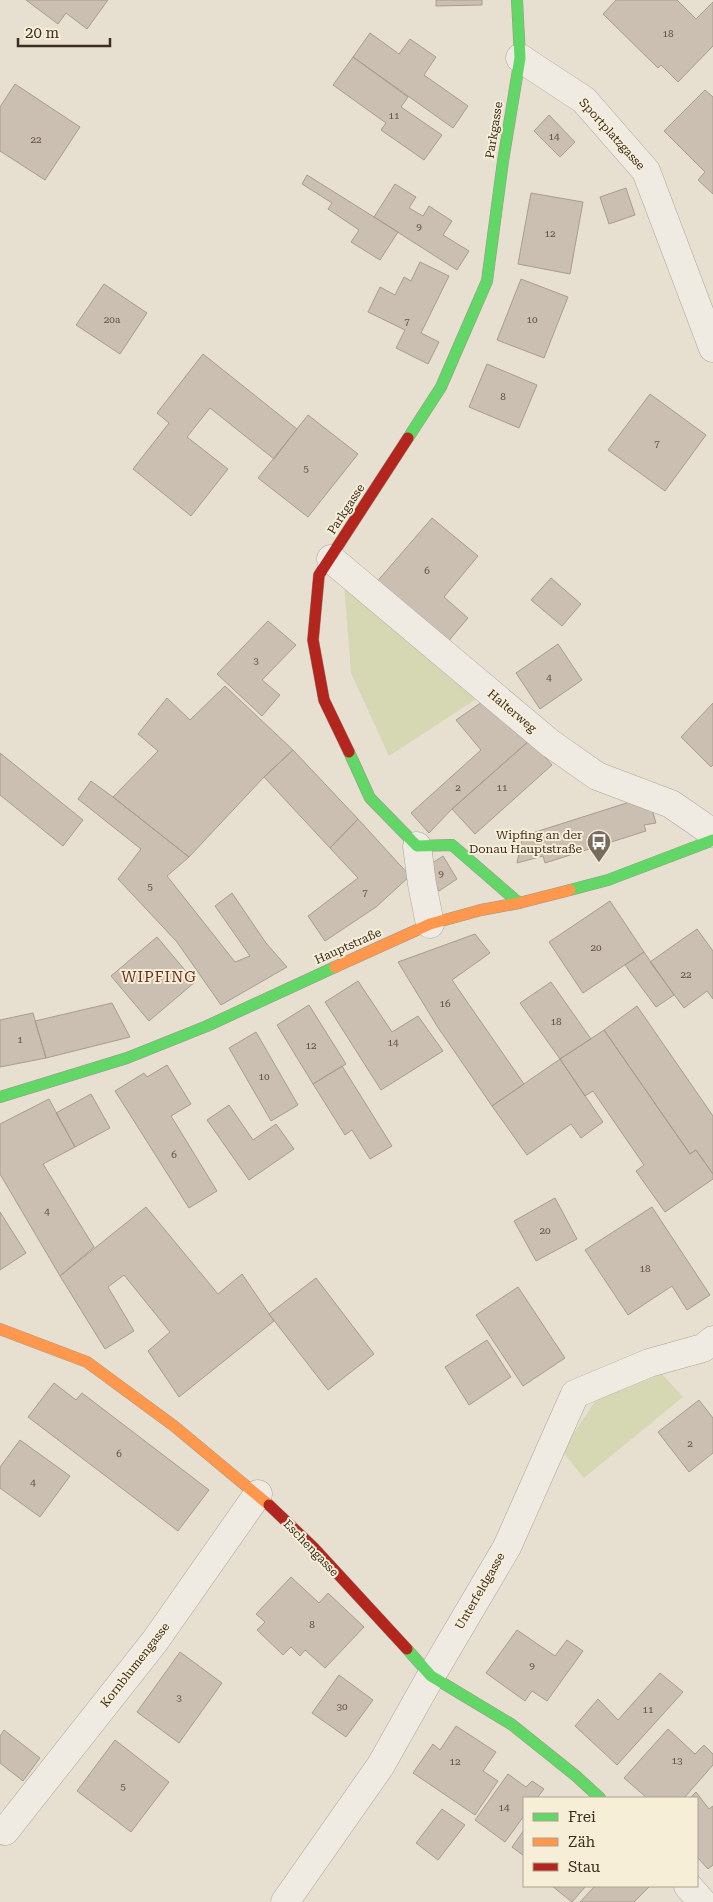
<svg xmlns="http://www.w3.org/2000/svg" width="713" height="1902" font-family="'Roboto Serif',serif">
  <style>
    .green { fill: #d6d7b3 }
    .building { fill: #cbbfb2; stroke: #a89c90 }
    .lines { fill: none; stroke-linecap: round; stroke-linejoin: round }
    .street-casing { stroke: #ada599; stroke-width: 29 }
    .fast-casing { stroke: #9c958a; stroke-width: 12 }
    .slow-casing { stroke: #9c958a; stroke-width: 12 }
    .jam-casing { stroke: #9c958a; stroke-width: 12 }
    .street { stroke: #efebe3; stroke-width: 28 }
    .fast { stroke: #63d668; stroke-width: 11 }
    .slow { stroke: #ff974d; stroke-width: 11 }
    .jam { stroke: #b3261e; stroke-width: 11 }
    .labels { text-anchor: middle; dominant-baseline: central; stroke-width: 4; stroke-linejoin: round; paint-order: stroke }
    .number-label { font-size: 10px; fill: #605244 }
    .street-label { font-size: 12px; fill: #3d2e20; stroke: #f7eed8 }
    .poi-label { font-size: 12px; fill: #3d2e20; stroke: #f7eed8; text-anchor: end }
    .quarter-label { font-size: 15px; letter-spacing: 1px; fill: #6b2e1e; stroke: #f7eed8 }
  </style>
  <rect width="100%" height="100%" fill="#e7e0d1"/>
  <path class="green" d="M344 583 481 696 389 756 351 673Z
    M662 1374 683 1397 584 1478 562 1451 596 1400Z"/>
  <path class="building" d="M26 0H108L87 29 66 13 58 24Z
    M436 0H482V5L436 6Z
    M616 0H677L696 19 713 2V46L678 82 661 65 658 68 603 14Z
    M370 33 399 54 410 39 436 57 424 75 468 106 453 128 353 57Z
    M353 57 408 97 401 107 442 135 424 160 381 130 386 123 333 85Z
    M15 84 80 127 45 180 0 151V107Z
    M705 90 713 97V194L698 180 705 172 664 131Z
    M549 115 575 142 560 157 534 131Z
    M307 175 398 232 380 260 351 242 359 230 328 209 332 203 302 184Z
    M395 184 416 197 409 208 423 216 429 206 452 221 443 235 469 251 457 270 374 217Z
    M626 188 635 215 609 224 600 197Z
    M531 193 583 202 570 274 518 264Z
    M420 262 449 276 421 333 439 342 428 364 396 348 405 330 368 312 380 287 395 295 404 277 411 281Z
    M521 279 568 297 544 358 497 340Z
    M104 284 147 313 120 354 76 325Z
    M203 354 297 429 274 459 210 408 187 437 228 469 191 516 133 469 169 423 157 413Z
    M487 364 537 385 519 428 469 407Z
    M650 394 706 435 665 491 608 450Z
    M308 415 358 454 308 517 258 478Z
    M432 518 478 556 444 597 468 618 446 644 375 584Z
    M551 578 581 604 562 626 531 600Z
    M268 621 296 645 262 680 280 695 262 716 217 674Z
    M558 644 582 680 540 709 516 673Z
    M225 686 293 750 264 777 189 857 113 797 158 751 138 734 167 698 190 720Z
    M482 702 530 740 452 809 429 833 411 813 481 750 456 720Z
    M713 703V765L711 767 681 737Z
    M530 740 552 765 475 834 452 809Z
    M293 750 358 819 330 848 264 777Z
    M0 753 83 820 63 846 0 795Z
    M91 781 113 797 189 857 167 876 235 962 250 956 215 906 232 893 266 943 287 967 221 1005 177 942 118 879 141 849 78 799Z
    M636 800 650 803 656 823 644 825 646 831 545 863 543 856 517 863 523 836Z
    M358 819 410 876 376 907 325 941 308 916 358 878 330 848Z
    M443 856 457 879 439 891 425 868Z
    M610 901 644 952 583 993 549 942Z
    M697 929 713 951V999L707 991 684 1008 650 962Z
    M475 934 490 953 452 980 524 1084 492 1106 437 1026 398 962Z
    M157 937 195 982 149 1021 111 976Z
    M644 952 674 995 656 1007 625 965Z
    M358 981 392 1032 418 1016 443 1051 381 1090 325 1002Z
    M551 982 591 1039 560 1059 520 1003Z
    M112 1003 130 1037 46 1058 35 1021Z
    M309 1005 346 1064 313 1084 277 1025Z
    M637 1006 713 1116V1174L696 1150 690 1154 604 1030Z
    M33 1013 46 1058 0 1067V1020Z
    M604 1030 690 1154 696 1150 713 1174V1179L665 1212 636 1171 644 1165 593 1091 585 1096 560 1059Z
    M256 1032 298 1105 271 1121 229 1048Z
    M560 1059 603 1122 581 1138 571 1124 527 1155 492 1106Z
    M167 1065 191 1104 171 1116 217 1191 189 1208 115 1091 144 1073 147 1077Z
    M342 1066 392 1146 370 1159 352 1130 345 1135 313 1084Z
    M91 1094 110 1128 75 1147 56 1113Z
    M49 1099 75 1147 43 1164 94 1247 60 1276 0 1174V1124Z
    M229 1105 253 1140 276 1124 294 1149 249 1180 207 1120Z
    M555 1198 577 1239 536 1261 514 1221Z
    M146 1207 218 1294 242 1274 274 1321 179 1397 148 1351 170 1332 124 1275 108 1287 134 1331 105 1349 60 1276Z
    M652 1207 710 1295 687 1310 672 1286 628 1315 585 1250Z
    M0 1212 26 1253 0 1270Z
    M316 1278 374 1354 328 1390 269 1314Z
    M518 1287 565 1358 523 1386 476 1315Z
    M487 1340 511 1377 469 1405 445 1367Z
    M54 1383 76 1400 82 1393 209 1490 178 1531 28 1417Z
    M699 1400 713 1418V1453L689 1472 658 1432Z
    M20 1440 70 1476 40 1517 0 1488V1467Z
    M291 1577 319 1603 328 1593 364 1627 325 1668 305 1650 300 1656 291 1647 283 1655 257 1630 265 1622 256 1614Z
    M517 1630 555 1656 567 1640 583 1651 547 1701 532 1691 525 1701 486 1673Z
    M180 1652 222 1683 179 1743 137 1712Z
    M660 1673 683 1692 617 1765 575 1726 598 1699 618 1720Z
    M339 1675 373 1700 346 1737 312 1713Z
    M456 1726 496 1752 483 1771 498 1781 475 1815 413 1773 433 1744 440 1750Z
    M668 1729 695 1754 704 1745 713 1754V1765L684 1798H647L624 1778Z
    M4 1730 40 1758 23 1781 0 1763V1736Z
    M115 1740 169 1782 131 1832 77 1791Z
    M508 1774 526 1787 532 1781 544 1789 537 1798H524V1816L505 1842 475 1820Z
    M696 1792 709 1809 713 1806V1865L708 1869 697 1857V1798H690Z
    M442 1809 465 1825 438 1860 416 1843Z
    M524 1830V1856L512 1847Z
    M552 1886H586L572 1902Z
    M595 1886H650L634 1902H580Z"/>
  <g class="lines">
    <defs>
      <path id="street" d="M520 58 584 100 646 171 713 348
        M331 559 550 743 597 776 671 804 713 833
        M417 846 422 884 430 924
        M5 1831 155 1641 258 1494
        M688 1886 702 1902
        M285 1902 381 1765 431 1676 507 1547 575 1394 649 1363 703 1348 713 1340"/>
      <path id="fast" d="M408 438 441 387 487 281 503 161 520 58 517 0
        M349 752 370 798 417 846 452 845 519 903
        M570 890 608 880 713 840
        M0 1097 127 1058 207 1026 335 967
        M407 1649 431 1676 511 1724 576 1776 600 1798"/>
      <path id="slow" d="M335 967 430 924 481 910 519 903 570 890
        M0 1329 87 1362 174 1426 269 1505"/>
      <path id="jam" d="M349 752 324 700 313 640 319 575 408 438
        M269 1505 314 1548 407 1649"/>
    </defs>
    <use href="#street" class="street-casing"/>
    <use href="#fast" class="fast-casing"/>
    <use href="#slow" class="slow-casing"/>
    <use href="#jam" class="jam-casing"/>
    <use href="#street" class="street"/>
    <use href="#fast" class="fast"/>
    <use href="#slow" class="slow"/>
    <use href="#jam" class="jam"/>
  </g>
  <defs>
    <symbol id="bus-pin" viewBox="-11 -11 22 30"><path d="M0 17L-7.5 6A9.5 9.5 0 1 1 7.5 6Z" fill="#786c5e" stroke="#f7eed8"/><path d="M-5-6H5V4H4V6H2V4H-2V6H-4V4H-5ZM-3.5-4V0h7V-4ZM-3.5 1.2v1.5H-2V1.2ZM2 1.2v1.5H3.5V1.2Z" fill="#fff"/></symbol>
  </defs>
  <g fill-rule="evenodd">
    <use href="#bus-pin" x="585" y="828" width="28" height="38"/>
  </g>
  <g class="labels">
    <g class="number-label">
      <text x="668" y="33">18</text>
      <text x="394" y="115">11</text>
      <text x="554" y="136">14</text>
      <text x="36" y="139">22</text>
      <text x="419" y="226">9</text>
      <text x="550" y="233">12</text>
      <text x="112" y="319">20a</text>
      <text x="532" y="319">10</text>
      <text x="407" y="321">7</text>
      <text x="503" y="396">8</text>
      <text x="657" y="443">7</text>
      <text x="306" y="468">5</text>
      <text x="427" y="570">6</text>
      <text x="256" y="660">3</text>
      <text x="549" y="677">4</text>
      <text x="458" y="787">2</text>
      <text x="502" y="787">11</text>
      <text x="441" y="873">9</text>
      <text x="150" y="886">5</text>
      <text x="365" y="892">7</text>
      <text x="596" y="947">20</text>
      <text x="686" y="974">22</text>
      <text x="445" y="1003">16</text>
      <text x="556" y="1021">18</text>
      <text x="20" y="1039">1</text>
      <text x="393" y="1042">14</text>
      <text x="311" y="1045">12</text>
      <text x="264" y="1076">10</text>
      <text x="174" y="1154">6</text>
      <text x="47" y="1211">4</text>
      <text x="545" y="1230">20</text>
      <text x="645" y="1268">18</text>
      <text x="690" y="1443">2</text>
      <text x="119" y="1453">6</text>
      <text x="33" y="1482">4</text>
      <text x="312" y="1624">8</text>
      <text x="532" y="1665">9</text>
      <text x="179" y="1697">3</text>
      <text x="342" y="1706">30</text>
      <text x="648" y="1709">11</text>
      <text x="677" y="1760">13</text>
      <text x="455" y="1761">12</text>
      <text x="123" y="1786">5</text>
      <text x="504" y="1807">14</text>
    </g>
    <g class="street-label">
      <text transform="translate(494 130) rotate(-81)">Parkgasse</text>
      <text transform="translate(612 134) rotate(48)">Sportplatzgasse</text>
      <text transform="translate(346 509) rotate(-57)">Parkgasse</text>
      <text transform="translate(512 711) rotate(40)">Halterweg</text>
      <text transform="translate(348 946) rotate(-24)">Hauptstraße</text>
      <text transform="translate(311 1548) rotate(46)">Eschengasse</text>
      <text transform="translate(480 1591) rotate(-60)">Unterfeldgasse</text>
      <text transform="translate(135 1665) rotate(-52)">Kornblumengasse</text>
    </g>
    <g class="poi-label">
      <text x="582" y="835">Wipfing an der<tspan x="582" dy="14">Donau Hauptstraße</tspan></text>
    </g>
    <g class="quarter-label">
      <text x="159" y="977">WIPFING</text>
    </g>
  </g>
  <rect x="523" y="1797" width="175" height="90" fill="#f7eed8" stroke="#ada18e"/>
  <rect x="533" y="1813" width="25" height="8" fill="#63d668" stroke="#ada18e"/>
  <text x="568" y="1822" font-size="15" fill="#3d2e20">Frei</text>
  <rect x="533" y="1838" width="25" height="8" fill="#ff974d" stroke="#ada18e"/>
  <text x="568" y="1847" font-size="15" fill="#3d2e20">Zäh</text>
  <rect x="533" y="1863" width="25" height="8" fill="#b3261e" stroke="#ada18e"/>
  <text x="568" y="1872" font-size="15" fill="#3d2e20">Stau</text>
  <path d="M18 38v8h92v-8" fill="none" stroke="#3d2e20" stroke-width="2.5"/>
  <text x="25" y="38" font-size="15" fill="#3d2e20" stroke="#f7eed8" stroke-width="4" paint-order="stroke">20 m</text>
</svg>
